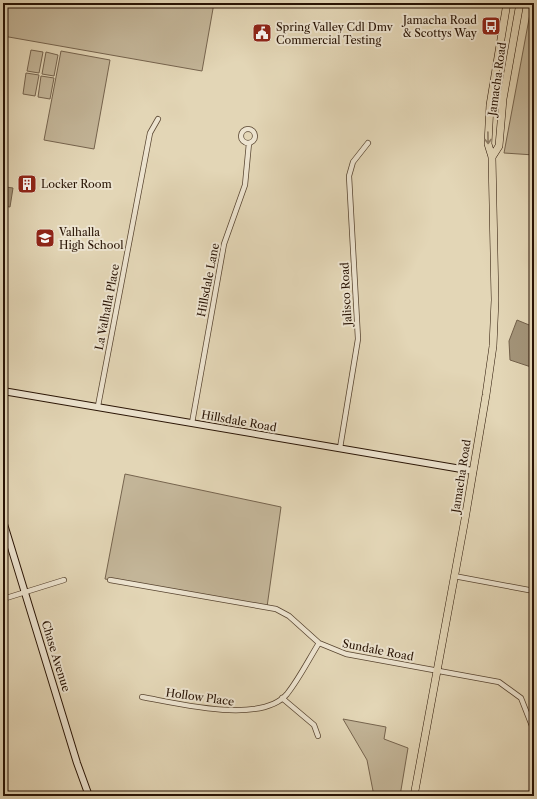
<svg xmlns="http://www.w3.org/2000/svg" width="537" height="799" font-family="'Libre Caslon Text',serif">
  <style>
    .green { fill: #c3b598; stroke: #76644e }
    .water { fill: #a39479; stroke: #72604a }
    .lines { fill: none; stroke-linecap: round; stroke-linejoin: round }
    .street-casing { stroke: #574430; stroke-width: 6 }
    .secondary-casing { stroke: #281304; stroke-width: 8 }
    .primary-casing { stroke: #281304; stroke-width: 8 }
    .street { stroke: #ede4d0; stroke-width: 4.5 }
    .secondary { stroke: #ede4d0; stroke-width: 6 }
    .primary { stroke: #e3d6b6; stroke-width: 7 }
    .oneway { stroke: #8f7e66 }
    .labels { text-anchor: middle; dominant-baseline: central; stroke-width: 4; stroke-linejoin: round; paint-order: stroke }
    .poi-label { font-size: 11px; fill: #281304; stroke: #ede4d0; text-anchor: start }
    .street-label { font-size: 11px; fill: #281304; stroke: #ede4d0 }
  </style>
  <rect width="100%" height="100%" fill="#e3d6b6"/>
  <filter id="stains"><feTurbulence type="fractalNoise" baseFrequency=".005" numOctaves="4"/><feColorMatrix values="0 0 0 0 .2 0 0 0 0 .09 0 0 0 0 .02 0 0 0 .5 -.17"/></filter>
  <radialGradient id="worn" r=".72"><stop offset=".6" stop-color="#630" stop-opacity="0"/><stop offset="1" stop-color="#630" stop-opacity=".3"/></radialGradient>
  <path class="green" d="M3 3H214L202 71 3 36Z
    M532 3H534V155L504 153Z
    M31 50 43 52 39 73 27 71Z
    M61 51 110 60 94 149 44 140Z
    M46 52 58 55 54 76 42 74Z
    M26 73 39 75 35 96 23 94Z
    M41 76 54 78 50 99 38 97Z
    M125 474 281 507 267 607 105 579Z
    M343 719 386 727 384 739 408 748 400 796H374L367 760Z"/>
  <path class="water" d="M6 187 13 188 10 207 3 206Z
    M517 320 534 327V368L510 360 509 341Z"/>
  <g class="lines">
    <defs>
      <path id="street" d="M241 136a7 7 0 1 1 14 0a7 7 0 1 1-14 0Z
        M98 406 150 133 158 119
        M192 423 224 244 245 185 249 143
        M340 448 358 339 349 176 353 162 368 143
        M3 449 4 448
        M454 576 534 591
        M110 580 276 609 289 616 319 643 346 654 499 682 521 698 534 731
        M3 599 64 580
        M142 697C177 703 261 725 287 694 299 679 309 659 319 643
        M282 698 314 725 318 736"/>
      <path id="secondary" d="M3 391 473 471
        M3 521 77 763 89 796"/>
      <path id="primary" d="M492 157 499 146 503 99 520 3
        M414 796 465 519 486 395 493 346 495 300 492 157 488 144 490 105 507 3"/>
    </defs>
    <use href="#street" class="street-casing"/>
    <use href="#secondary" class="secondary-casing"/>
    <use href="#primary" class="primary-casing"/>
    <use href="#street" class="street"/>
    <use href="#secondary" class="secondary"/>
    <use href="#primary" class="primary"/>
  </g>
  <defs><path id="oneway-shaft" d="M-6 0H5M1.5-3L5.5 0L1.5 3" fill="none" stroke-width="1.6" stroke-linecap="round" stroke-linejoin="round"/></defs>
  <use class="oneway" href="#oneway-shaft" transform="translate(488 138) rotate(89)"/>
  <defs>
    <symbol id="bus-square" viewBox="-11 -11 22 22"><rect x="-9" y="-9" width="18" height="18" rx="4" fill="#8f2418" stroke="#ede4d0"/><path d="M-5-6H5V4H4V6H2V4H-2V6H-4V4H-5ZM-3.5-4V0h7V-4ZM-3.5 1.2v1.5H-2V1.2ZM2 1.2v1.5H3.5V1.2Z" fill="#fff"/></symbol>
    <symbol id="civic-square" viewBox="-11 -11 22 22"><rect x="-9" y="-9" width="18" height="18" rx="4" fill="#8f2418" stroke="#ede4d0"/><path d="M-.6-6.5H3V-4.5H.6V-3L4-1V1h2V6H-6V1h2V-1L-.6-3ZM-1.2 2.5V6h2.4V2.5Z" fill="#fff"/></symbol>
    <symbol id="building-square" viewBox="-11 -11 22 22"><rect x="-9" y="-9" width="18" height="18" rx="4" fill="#8f2418" stroke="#ede4d0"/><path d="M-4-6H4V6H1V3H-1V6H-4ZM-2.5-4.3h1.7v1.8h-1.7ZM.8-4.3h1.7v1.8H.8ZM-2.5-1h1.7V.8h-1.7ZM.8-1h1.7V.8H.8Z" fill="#fff"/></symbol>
    <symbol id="school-square" viewBox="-11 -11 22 22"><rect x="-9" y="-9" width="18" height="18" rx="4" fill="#8f2418" stroke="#ede4d0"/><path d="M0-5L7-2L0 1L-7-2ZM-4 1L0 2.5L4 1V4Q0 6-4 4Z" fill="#fff"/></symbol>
  </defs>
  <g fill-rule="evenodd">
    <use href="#bus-square" x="480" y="15" width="22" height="22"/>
    <use href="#civic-square" x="251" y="22" width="22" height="22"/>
    <use href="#building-square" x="16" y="173" width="22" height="22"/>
    <use href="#school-square" x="34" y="227" width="22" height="22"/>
  </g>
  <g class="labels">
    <g class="poi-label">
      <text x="477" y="20" text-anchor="end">Jamacha Road<tspan x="477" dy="13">&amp; Scottys Way</tspan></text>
      <text x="276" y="27">Spring Valley Cdl Dmv<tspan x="276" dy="13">Commercial Testing</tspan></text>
      <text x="41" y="184">Locker Room</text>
      <text x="59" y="232">Valhalla<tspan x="59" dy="13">High School</tspan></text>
    </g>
    <g class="street-label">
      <text transform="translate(497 79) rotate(-82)">Jamacha Road</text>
      <text transform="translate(208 280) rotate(-79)">Hillsdale Lane</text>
      <text transform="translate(346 294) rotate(-93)">Jalisco Road</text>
      <text transform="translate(107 307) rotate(-79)">La Valhalla Place</text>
      <text transform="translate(239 421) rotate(10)">Hillsdale Road</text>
      <text transform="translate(461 476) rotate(-81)">Jamacha Road</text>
      <text transform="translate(378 650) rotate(11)">Sundale Road</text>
      <text transform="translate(56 656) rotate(73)">Chase Avenue</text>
      <text transform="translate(200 697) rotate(8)">Hollow Place</text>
    </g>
  </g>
  <rect width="537" height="799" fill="none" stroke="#e3d6b6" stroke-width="16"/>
  <rect x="4" y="4" width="529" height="791" fill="none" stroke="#281304" stroke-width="2"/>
  <rect x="8" y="8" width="521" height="783" fill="none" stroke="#281304"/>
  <rect width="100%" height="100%" filter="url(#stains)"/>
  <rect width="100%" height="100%" fill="url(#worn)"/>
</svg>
